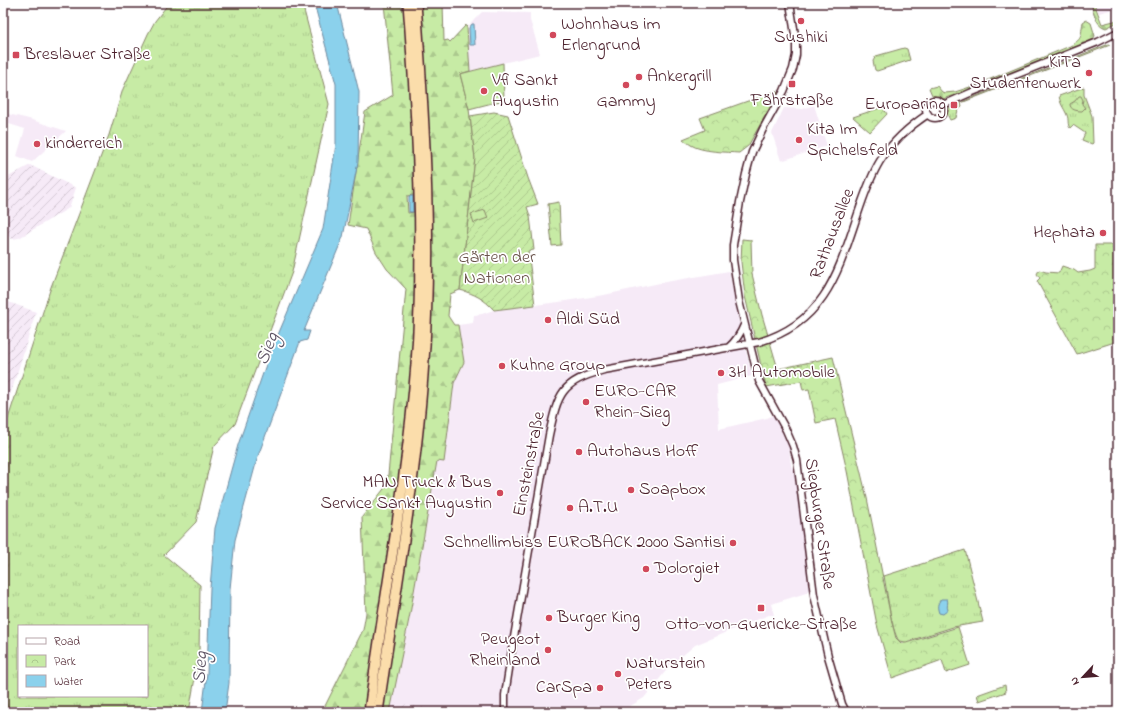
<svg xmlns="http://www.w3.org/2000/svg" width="1121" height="715" font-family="'Indie Flower',sans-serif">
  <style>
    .built { fill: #f6eaf7 }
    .industrial { fill: url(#industrial-furrows) }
    .grass { fill: url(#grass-tufts); stroke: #888568; fill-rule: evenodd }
    .forest { fill: url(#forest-firs); stroke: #888568; fill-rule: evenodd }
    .park { fill: url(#park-crowns); stroke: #888568 }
    .garden { fill: url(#garden-furrows); stroke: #888568 }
    .pitch { fill: #c7eba5; stroke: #888568 }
    .water { fill: #8bd1ec; stroke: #718a9f }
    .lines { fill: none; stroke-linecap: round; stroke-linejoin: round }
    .tertiary-casing { stroke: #4a1f2b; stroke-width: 9 }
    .motorway-casing { stroke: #4a1f2b; stroke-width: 12 }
    .tertiary { stroke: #fff; stroke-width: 6 }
    .motorway { stroke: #fbddab; stroke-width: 9 }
    .poi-dot { fill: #d1495b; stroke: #fff; stroke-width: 1.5 }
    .labels { text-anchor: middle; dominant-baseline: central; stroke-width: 3.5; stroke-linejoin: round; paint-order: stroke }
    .poi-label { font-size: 18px; fill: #4a1f2b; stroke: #fff; text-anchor: start }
    .street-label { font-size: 18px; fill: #4a1f2b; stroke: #fff }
    .park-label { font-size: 18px; fill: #69524a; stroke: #fff }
    .water-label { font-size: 19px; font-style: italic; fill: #5e5465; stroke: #fff }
  </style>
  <defs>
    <pattern id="industrial-furrows" width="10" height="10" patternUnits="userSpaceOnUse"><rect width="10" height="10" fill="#f6eaf7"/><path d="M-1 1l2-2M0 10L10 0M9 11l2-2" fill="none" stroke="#d4c8d4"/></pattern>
    <pattern id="grass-tufts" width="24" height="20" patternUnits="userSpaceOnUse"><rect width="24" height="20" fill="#c7eba5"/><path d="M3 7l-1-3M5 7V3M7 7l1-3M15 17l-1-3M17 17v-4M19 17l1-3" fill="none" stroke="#acc98e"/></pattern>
    <pattern id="forest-firs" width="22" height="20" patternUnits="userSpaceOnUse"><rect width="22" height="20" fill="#c7eba5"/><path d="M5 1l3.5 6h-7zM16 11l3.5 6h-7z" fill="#acc98e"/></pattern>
    <pattern id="park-crowns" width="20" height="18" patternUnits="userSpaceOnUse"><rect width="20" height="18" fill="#c7eba5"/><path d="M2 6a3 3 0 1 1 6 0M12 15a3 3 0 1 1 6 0" fill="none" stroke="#acc98e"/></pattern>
    <pattern id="garden-furrows" width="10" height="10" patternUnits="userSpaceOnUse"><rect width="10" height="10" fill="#c7eba5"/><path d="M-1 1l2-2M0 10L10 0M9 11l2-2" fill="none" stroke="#acc98e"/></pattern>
  </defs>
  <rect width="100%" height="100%" fill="#fff"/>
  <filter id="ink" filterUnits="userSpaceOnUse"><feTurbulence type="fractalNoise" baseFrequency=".025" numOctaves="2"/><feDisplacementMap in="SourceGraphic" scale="8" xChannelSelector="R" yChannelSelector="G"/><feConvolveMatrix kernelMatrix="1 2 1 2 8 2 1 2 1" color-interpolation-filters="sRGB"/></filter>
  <g filter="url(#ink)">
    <path class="built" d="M1095 3H1118V5L1114 9 1099 13Z
      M482 12 530 13V20L540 54 470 71 467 28 474 20Z
      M814 105 827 146 781 161 772 133 784 108 803 109Z
      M8 114 29 119 66 131 32 162 17 156 25 129 6 123Z
      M729 271 740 327 752 376 717 385 719 429 767 418 773 415 781 429 789 447 791 465 796 477 809 589 806 593 771 604 774 615H769L751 622 695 645 669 667 644 698 625 709 626 712H390L410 614 437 461 444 462 454 383 464 362 458 325 473 323 474 315 482 314 494 310 559 302 604 295 660 283Z"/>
    <path class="industrial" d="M30 165 76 188 69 208 19 238 12 239 8 236 3 226V180Z
      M3 300 36 312 3 419Z
      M397 703 446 711 447 712H395Z"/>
    <path class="grass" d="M169 3H302L329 104 292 272 235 424 214 446 196 522 164 555 200 585 199 655 189 712H3V434L51 287 109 135 123 89 148 34 155 21ZM19 626H147V696H19Z
      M1109 44 1110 45 961 103 962 107 958 110 956 118 950 120C948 116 946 113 949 108L964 101Z
      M904 48 907 49 910 60 877 71 875 70 873 61 876 56Z
      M1084 87V95L1092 116 1093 143 1092 144 1082 140 1085 133 1073 125 1070 128C1067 124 1069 120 1067 115 1063 106 1061 106 1059 96Z
      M965 550 983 622 953 627 906 642 899 641C891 630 887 591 884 576Z
      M1005 685 1006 692 979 701 977 695Z"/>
    <path class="forest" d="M384 3H443L444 41 448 40 450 42 466 25 467 28 470 71 460 74 469 109 475 158 460 290 450 294 448 316 454 325H458L464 362 454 383 444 462 437 461 410 614 390 712H318L325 706 363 630 366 613 362 517 387 485 406 289 387 269 376 252 366 229 348 225 365 112 393 95ZM413 195 414 212 408 213 407 196Z
      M1091 3H1094L1102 24 1118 20V22L1106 28C1095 25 1094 12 1091 3Z
      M1086 20 1091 23 1095 36 1093 39 1074 49 956 96 954 95 943 99 932 95 929 88 937 86 942 92 945 93 955 92 976 85 1070 46C1084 38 1080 36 1083 22Z"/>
    <path class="park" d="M776 91 778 93 748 146 739 153C726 152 702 152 691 145 688 143 685 141 683 139L705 130 700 118Z
      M1079 96H1081L1083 100 1082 104 1085 108 1082 111C1077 111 1070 110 1070 104L1075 101Z
      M883 107 887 114 870 132 853 117Z
      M559 202 561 245 552 246 548 204Z
      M742 239 751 240 752 274 762 315 778 369 833 357 867 498 892 623 896 638 901 643H906L958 627 970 665 946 673 942 660 892 678 877 625 847 471 835 419 816 423 809 389 803 390 801 381 766 387 745 296 741 262Z
      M1095 245H1118V341L1077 354 1037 281 1040 278 1037 274 1039 270 1046 272 1059 273 1062 266 1074 270 1078 273 1090 271 1095 269Z"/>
    <path class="garden" d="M494 112 508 115 528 178 538 204 527 207 530 216 534 250 528 251 535 305 494 310C484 299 475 294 460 290L475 158 470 116Z"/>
    <path class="pitch" d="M503 63 504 100 469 109 460 74Z
      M485 210 488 218 474 223 471 214Z"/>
    <path class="water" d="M314 3H337L359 92 358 162 343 237 304 331H310L307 340 300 342 258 456 235 540 230 589 229 683 225 712H202L207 673 210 588 215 528 238 445 269 356 323 229 336 144V84Z
      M472 24H474L475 45H470L469 28Z
      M409 196H413V212H409Z
      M941 599H947C949 603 946 606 948 610L943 614 939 613C937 607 937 604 941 599Z"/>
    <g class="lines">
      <defs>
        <path id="tertiary" d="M790 3 796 41V55L793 69 784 91 763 129 752 152 746 174 740 202 733 245V260L739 301 759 381 786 430 793 446 797 460 814 595 828 656 842 704 846 712
          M926 109a9 9 0 1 1 18 0a9 9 0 1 1-18 0Z
          M943 105 970 93 1098 42 1118 32
          M728 348C736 341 740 335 744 325
          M505 712V695L513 643 549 435C558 393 561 382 604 370L759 342C830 321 840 264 862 202 867 188 873 171 882 158 894 140 910 126 928 114"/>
        <path id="motorway" d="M369 712C384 596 407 481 416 364 425 244 417 123 408 3
          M378 712C394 601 415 487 423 375 433 251 425 127 416 3"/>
      </defs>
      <use href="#tertiary" class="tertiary-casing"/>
      <use href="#motorway" class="motorway-casing"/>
      <use href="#tertiary" class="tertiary"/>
      <use href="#motorway" class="motorway"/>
    </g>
  </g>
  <g class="poi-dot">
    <circle cx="801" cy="21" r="4"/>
    <circle cx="553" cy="35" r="4"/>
    <rect x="12" y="51" width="8" height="8" rx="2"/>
    <circle cx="1089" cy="73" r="4"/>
    <circle cx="639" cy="77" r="4"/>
    <rect x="788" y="80" width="8" height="8" rx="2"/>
    <circle cx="626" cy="85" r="4"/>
    <circle cx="484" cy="91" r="4"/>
    <rect x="950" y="101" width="8" height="8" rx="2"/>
    <circle cx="799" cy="140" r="4"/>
    <circle cx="37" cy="144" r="4"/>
    <circle cx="1103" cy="233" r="4"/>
    <circle cx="548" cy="320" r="4"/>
    <circle cx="502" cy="366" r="4"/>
    <circle cx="721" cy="373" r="4"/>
    <circle cx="586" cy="402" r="4"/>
    <circle cx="579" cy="452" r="4"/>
    <circle cx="631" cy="490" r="4"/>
    <circle cx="500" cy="493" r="4"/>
    <circle cx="570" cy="508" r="4"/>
    <circle cx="733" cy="543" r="4"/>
    <circle cx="646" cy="569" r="4"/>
    <rect x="757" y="604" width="8" height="8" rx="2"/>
    <circle cx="549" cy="618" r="4"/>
    <circle cx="548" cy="650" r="4"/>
    <circle cx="618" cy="674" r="4"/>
    <circle cx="600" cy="688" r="4"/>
  </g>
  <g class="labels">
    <g class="poi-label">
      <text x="561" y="25">Wohnhaus im<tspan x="561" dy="21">Erlengrund</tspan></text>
      <text x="801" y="38" text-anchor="middle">Sushiki</text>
      <text x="24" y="55">Breslauer Straße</text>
      <text x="1081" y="63" text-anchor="end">KiTa<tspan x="1081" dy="21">Studentenwerk</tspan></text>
      <text x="647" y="77">Ankergrill</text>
      <text x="492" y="81">Vfl Sankt<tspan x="492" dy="21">Augustin</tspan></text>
      <text x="792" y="101" text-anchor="middle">Fährstraße</text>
      <text x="626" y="102" text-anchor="middle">Gammy</text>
      <text x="946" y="105" text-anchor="end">Europaring</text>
      <text x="807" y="130">Kita Im<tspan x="807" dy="21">Spichelsfeld</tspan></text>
      <text x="45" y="144">kinderreich</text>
      <text x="1095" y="233" text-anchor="end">Hephata</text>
      <text x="556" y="320">Aldi Süd</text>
      <text x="510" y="366">Kuhne Group</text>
      <text x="729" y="373">3H Automobile</text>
      <text x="594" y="392">EURO-CAR<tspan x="594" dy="21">Rhein-Sieg</tspan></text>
      <text x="587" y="452">Autohaus Hoff</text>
      <text x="492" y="483" text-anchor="end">MAN Truck &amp; Bus<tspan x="492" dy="21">Service Sankt Augustin</tspan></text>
      <text x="639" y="490">Soapbox</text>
      <text x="578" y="508">A.T.U</text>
      <text x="725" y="543" text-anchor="end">Schnellimbiss EUROBACK 2000 Santisi</text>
      <text x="654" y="569">Dolorgiet</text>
      <text x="557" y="618">Burger King</text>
      <text x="761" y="625" text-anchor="middle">Otto-von-Guericke-Straße</text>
      <text x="540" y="640" text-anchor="end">Peugeot<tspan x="540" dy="21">Rheinland</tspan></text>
      <text x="626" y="664">Naturstein<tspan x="626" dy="21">Peters</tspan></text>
      <text x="592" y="688" text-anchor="end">CarSpa</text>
    </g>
    <g class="street-label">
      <text transform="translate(833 234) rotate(-69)">Rathausallee</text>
      <text transform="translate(530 464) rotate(-79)">Einsteinstraße</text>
      <text transform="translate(819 524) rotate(82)">Siegburger Straße</text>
    </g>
    <g class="park-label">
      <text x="497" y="258">Gärten der<tspan x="497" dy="21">Nationen</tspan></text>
    </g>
    <g class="water-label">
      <text transform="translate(268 349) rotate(-69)">Sieg</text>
      <text transform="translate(201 668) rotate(-86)">Sieg</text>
    </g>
  </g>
  <rect width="1121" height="715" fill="none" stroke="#fff" stroke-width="16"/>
  <rect x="8" y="8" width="1105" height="699" fill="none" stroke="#4a1f2b" stroke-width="1.5" filter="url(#ink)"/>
  <rect x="18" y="625" width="130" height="72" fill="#ffffff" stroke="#b7a5aa"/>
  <rect x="26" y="638" width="20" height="6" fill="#ffffff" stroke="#b7a5aa"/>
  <text x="54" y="645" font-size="12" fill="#4a1f2b">Road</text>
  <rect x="26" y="655" width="20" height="12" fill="url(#park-crowns)" stroke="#b7a5aa"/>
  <text x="54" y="665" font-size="12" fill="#4a1f2b">Park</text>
  <rect x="26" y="675" width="20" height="12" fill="#8bd1ec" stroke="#b7a5aa"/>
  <text x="54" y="685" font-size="12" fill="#4a1f2b">Water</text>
  <g transform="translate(1083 677) rotate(244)" stroke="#ffffff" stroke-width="3" paint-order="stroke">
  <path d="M0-3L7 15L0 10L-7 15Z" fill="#4a1f2b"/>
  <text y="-6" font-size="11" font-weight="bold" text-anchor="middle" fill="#4a1f2b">N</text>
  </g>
</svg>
